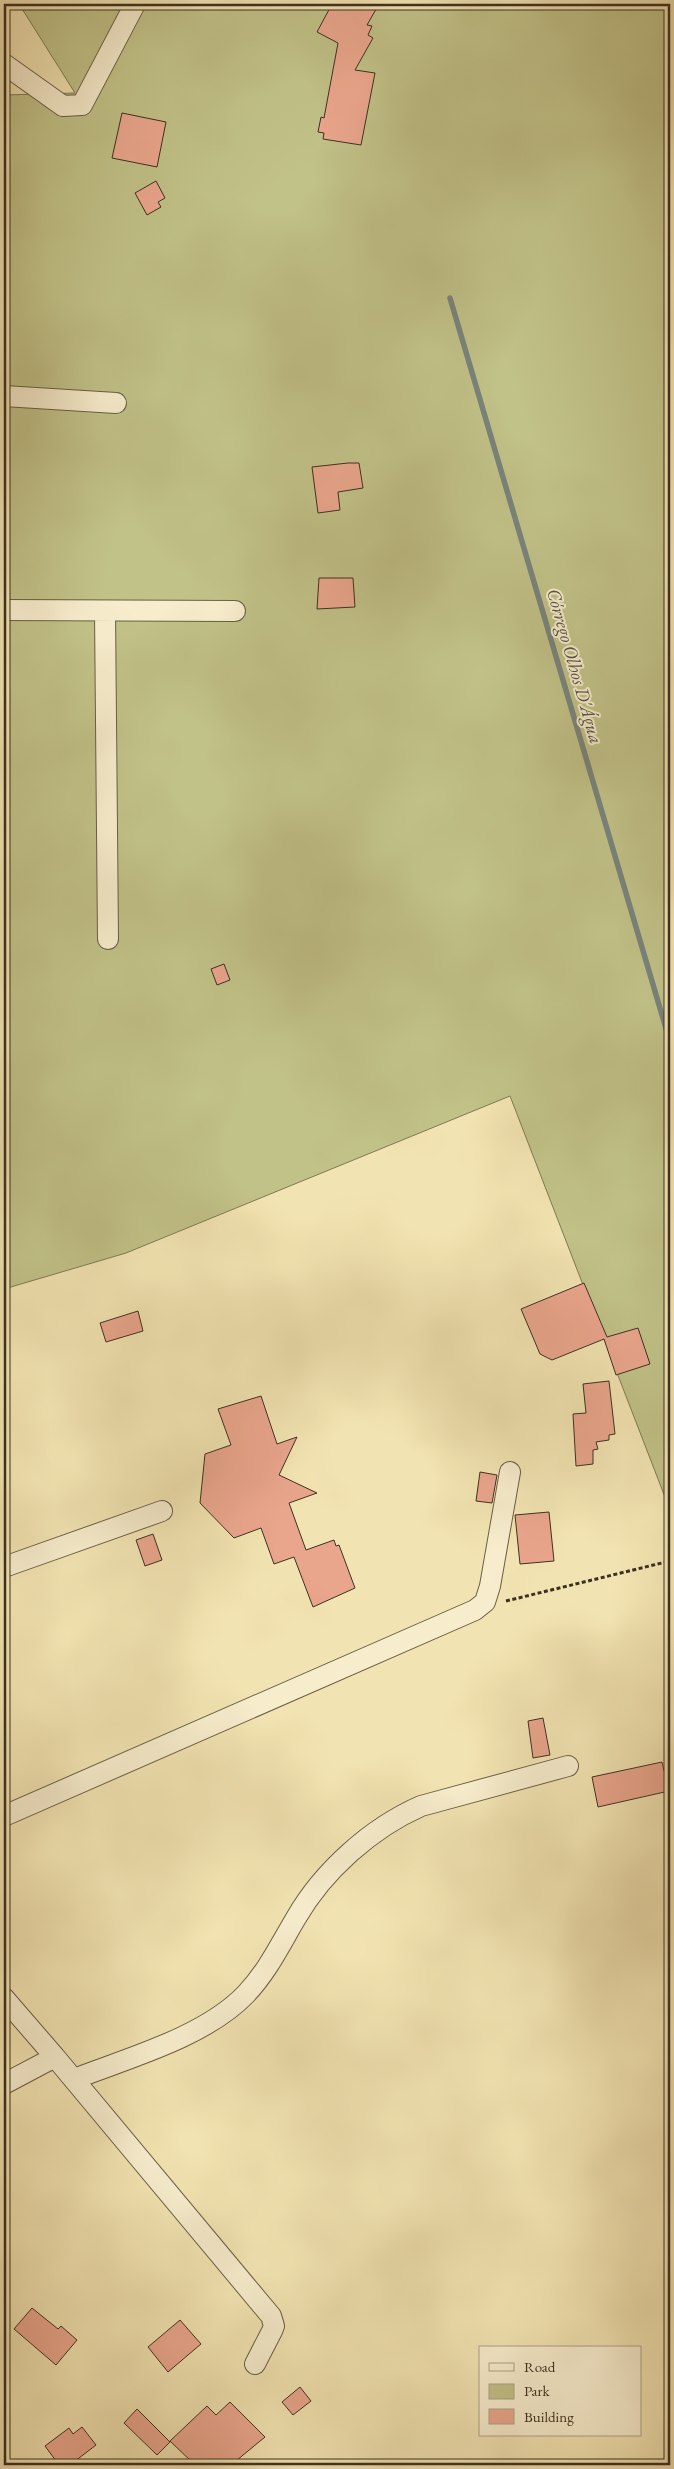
<svg xmlns="http://www.w3.org/2000/svg" width="674" height="2469" font-family="'EB Garamond',serif">
  <style>
    .green { fill: #c1c288; stroke: #7e7a54 }
    .lines { fill: none; stroke-linecap: round; stroke-linejoin: round }
    .stream { stroke: #79847c; stroke-width: 5.5 }
    .building { fill: #eaa68d; stroke: #3c3121 }
    .minor-casing { stroke: #6a5e45; stroke-width: 22 }
    .path { stroke: #3c3121; stroke-width: 3; stroke-dasharray: 4 2.5; stroke-linecap: butt }
    .minor { stroke: #f7edcd; stroke-width: 20 }
    .labels { text-anchor: middle; dominant-baseline: central; stroke-width: 4; stroke-linejoin: round; paint-order: stroke }
    .water-label { font-size: 19px; font-style: italic; fill: #555447; stroke: #f7edcd }
  </style>
  <rect width="100%" height="100%" fill="#f2e4b2"/>
  <filter id="stains"><feTurbulence type="fractalNoise" baseFrequency=".004" numOctaves="4"/><feColorMatrix values="0 0 0 0 .2 0 0 0 0 .09 0 0 0 0 .02 0 0 0 .5 -.17"/></filter>
  <radialGradient id="worn" r=".72"><stop offset=".6" stop-color="#630" stop-opacity="0"/><stop offset="1" stop-color="#630" stop-opacity=".3"/></radialGradient>
  <path class="green" d="M19 4H665L670 33V1510L510 1096 126 1253 4 1289V95L75 93Z"/>
  <g class="lines">
    <path class="stream" d="M450 298 670 1042"/>
  </g>
  <path class="building" d="M332 4H379L367 25 372 26 368 35 373 38 355 70 375 73 361 145 323 139 324 133 318 132 321 117 324 118 338 43 317 32Z
    M122 113 166 122 157 167 112 158Z
    M156 181 165 198 158 202 161 207 147 215 135 193Z
    M348 463H359L363 488 338 492 340 510 318 513 312 467Z
    M319 578H353L355 607 317 609Z
    M224 964 230 980 217 985 211 969Z
    M584 1283 607 1337 638 1328 650 1364 616 1375 604 1339 552 1360 540 1354 521 1309Z
    M138 1311 143 1331 106 1342 100 1323Z
    M609 1381 615 1434 609 1435V1440L596 1442 598 1449 593 1450V1464L576 1466 573 1414 586 1413 583 1384Z
    M261 1396 277 1444 297 1437 279 1475 317 1493 289 1503 306 1550 334 1540 336 1546 339 1545 355 1588 313 1607 294 1557 274 1564 261 1528 234 1538 200 1503 205 1454 231 1445 218 1409Z
    M480 1472 497 1475 492 1503 476 1501Z
    M549 1512 554 1561 520 1564 515 1515Z
    M153 1534 162 1560 145 1566 136 1540Z
    M543 1718 550 1755 533 1758 528 1721Z
    M662 1762 669 1791 598 1807 592 1777Z
    M32 2308 58 2329 61 2326 77 2340 56 2365 14 2329Z
    M180 2320 201 2344 168 2372 148 2347Z
    M300 2387 311 2401 293 2415 282 2402Z
    M230 2402 265 2437 231 2465H195L170 2441 207 2406 216 2415Z
    M137 2409 170 2442 157 2455 124 2423Z
    M82 2427 96 2445 70 2465H59L45 2446 69 2428 73 2434Z"/>
  <g class="lines">
    <defs>
      <path id="minor" d="M4 64 63 106 82 105 135 4
        M4 396 116 403
        M4 610 235 611
        M105 611 108 939
        M4 1567 162 1511
        M4 1816 475 1610 485 1602 490 1586 510 1472
        M4 1998 55 2057 4 2084
        M55 2057 271 2316 274 2326 272 2331 255 2364
        M74 2079C128 2058 205 2037 246 1994 267 1972 280 1945 296 1918 323 1871 371 1828 421 1806L568 1766"/>
    </defs>
    <use href="#minor" class="minor-casing"/>
    <path class="path" d="M506 1601 670 1561"/>
    <use href="#minor" class="minor"/>
  </g>
  <g class="labels">
    <g class="water-label">
      <text transform="translate(575 666) rotate(74)">Córrego Olhos D'Água</text>
    </g>
  </g>
  <rect width="674" height="2469" fill="none" stroke="#f2e4b2" stroke-width="20"/>
  <rect x="5" y="5" width="664" height="2459" fill="none" stroke="#3c3121" stroke-width="2.5"/>
  <rect x="10" y="10" width="654" height="2449" fill="none" stroke="#3c3121"/>
  <rect x="479" y="2346" width="162" height="90" fill="#f7edcd" stroke="#aca288"/>
  <rect x="489" y="2363" width="25" height="8" fill="#f7edcd" stroke="#aca288"/>
  <text x="524" y="2372" font-size="15" fill="#3c3121">Road</text>
  <rect x="489" y="2384" width="25" height="15" fill="#c1c288" stroke="#aca288"/>
  <text x="524" y="2396" font-size="15" fill="#3c3121">Park</text>
  <rect x="489" y="2409" width="25" height="15" fill="#eaa68d" stroke="#aca288"/>
  <text x="524" y="2422" font-size="15" fill="#3c3121">Building</text>
  <rect width="100%" height="100%" filter="url(#stains)"/>
  <rect width="100%" height="100%" fill="url(#worn)"/>
</svg>
